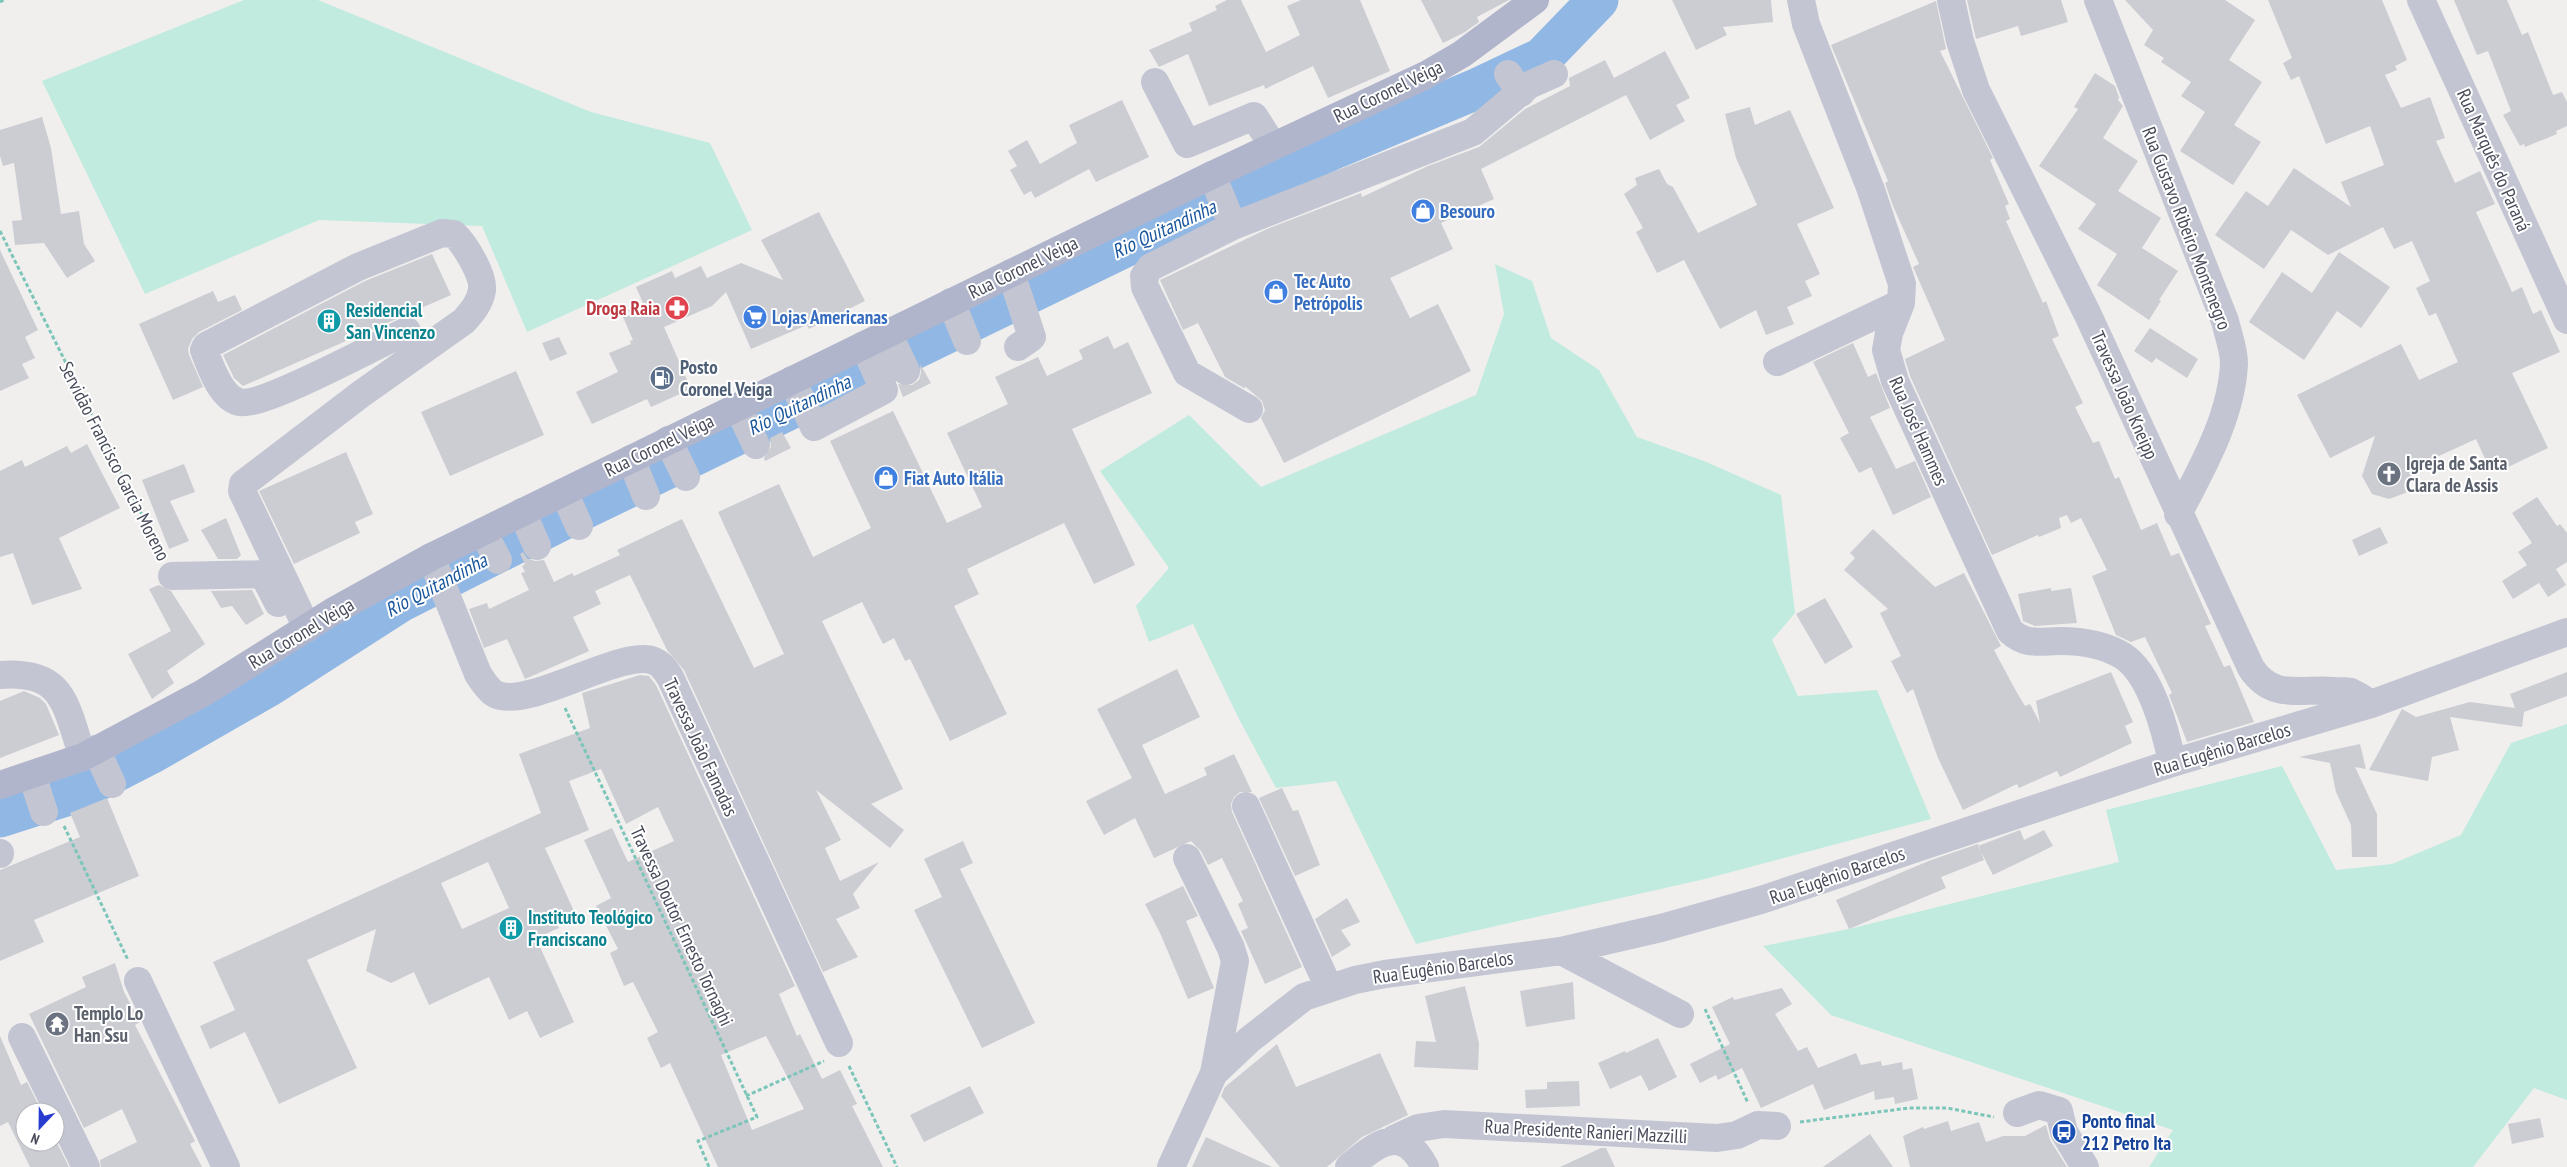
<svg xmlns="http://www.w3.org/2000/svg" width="2567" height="1167" font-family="'PT Sans Narrow',sans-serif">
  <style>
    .green { fill: #c0ebde }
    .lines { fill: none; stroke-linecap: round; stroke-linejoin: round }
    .river { stroke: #91b8e4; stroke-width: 41 }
    .building { fill: #ccccd3; fill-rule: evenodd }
    .path { stroke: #7bc5b9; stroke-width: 3; stroke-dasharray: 4 2.5; stroke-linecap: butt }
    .minor { stroke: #c3c6d2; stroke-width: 28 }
    .major { stroke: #b0b5cb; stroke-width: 28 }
    .labels { text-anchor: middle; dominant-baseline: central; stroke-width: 4; stroke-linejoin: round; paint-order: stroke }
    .street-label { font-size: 19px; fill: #484b5a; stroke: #fff }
    .shop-label { font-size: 19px; font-weight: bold; fill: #366cbe; stroke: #fff; text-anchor: start }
    .health-label { font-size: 19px; font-weight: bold; fill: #be3a42; stroke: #fff; text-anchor: end }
    .culture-label { font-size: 19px; font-weight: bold; fill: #0d838f; stroke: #fff; text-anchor: start }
    .service-label { font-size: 19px; font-weight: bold; fill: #4e5e75; stroke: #fff; text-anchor: start }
    .worship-label { font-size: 19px; font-weight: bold; fill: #5b616d; stroke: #fff; text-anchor: start }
    .transit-label { font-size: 19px; font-weight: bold; fill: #164399; stroke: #fff; text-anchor: start }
    .water-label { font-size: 20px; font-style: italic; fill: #19569c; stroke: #fff }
  </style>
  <rect width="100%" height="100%" fill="#f0efee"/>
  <path class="green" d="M244 0H318L591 112 710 143 752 230 527 332 482 226 319 220 145 294 42 81Z
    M1495 264 1532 281 1551 338 1599 370 1637 437 1704 461 1781 495 1795 613 1772 640 1798 696 1877 690 1931 819 1705 879 1416 944 1336 781 1276 788 1239 719 1193 624 1149 642 1136 606 1169 568 1100 471 1189 415 1261 487 1476 395 1504 314Z
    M2567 724V1100L2534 1088 2473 1167H2149L2173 1130 1831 1015 1763 946 1849 929 2119 862 2106 810 2282 766 2336 870 2392 864 2461 835 2511 743Z"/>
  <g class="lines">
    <path class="river" d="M0 817 72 794 152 753 269 686 400 602 584 509 1193 214 1336 148 1474 90 1542 58 1598 0"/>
  </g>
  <path class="building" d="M1227 0H1241L1266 52 1300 35 1287 6 1301 0H1360L1390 71 1328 98 1313 66 1265 89 1264 85 1209 106 1188 54 1159 67 1149 50 1192 31 1189 23 1217 10 1215 6Z
    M1421 0H1509L1477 17 1479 22 1465 32 1443 43Z
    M1672 0H1771L1773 22 1723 27 1727 35 1696 50Z
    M1967 0H2061L2068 22 2021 36 2018 26 1976 39Z
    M2125 0H2225L2255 20 2229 60 2262 82 2234 125 2261 142 2233 185 2180 151 2205 112 2181 96 2191 82 2161 62 2164 58 2144 45 2153 30Z
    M2268 0H2382L2407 60 2395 66 2397 70 2385 75 2401 108 2430 97 2445 138 2436 141 2455 183 2480 171 2495 204 2476 212 2512 292 2522 287 2533 314 2541 310 2560 352 2512 373 2548 448 2502 470 2495 457 2486 461 2476 439 2417 466 2408 492 2389 499 2372 494 2362 476 2375 436 2330 458 2297 395 2401 344 2419 380 2458 362 2436 313 2429 316 2416 288 2430 281 2412 241 2394 249 2383 227 2328 255 2291 230 2264 269 2215 235 2246 191 2268 206 2294 168 2351 207 2341 182 2384 165 2370 126 2326 144 2299 76 2291 80 2283 63 2292 58Z
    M2454 0H2507L2522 35 2528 32 2553 95 2562 92 2567 102V126L2556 131 2557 134 2525 147 2524 144 2520 146 2503 115 2511 111 2488 51 2477 55Z
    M1936 1 1946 49 1940 51 1993 158 1990 160 2009 204 2005 206 2010 219 2006 221 2043 303 2046 301 2059 336 2052 339 2083 403 2075 407 2093 443 2099 441 2115 479 2119 477 2141 530 2157 523 2171 556 2179 553 2211 624 2205 626 2224 667 2230 665 2254 722 2187 742 2169 695 2172 693 2145 637 2131 642 2116 635 2092 576 2107 570 2081 518 2071 523 2067 515 2059 518 2061 528 2039 537 2038 535 1992 555 1910 376 1905 359 1945 340 1913 267 1919 264 1893 206 1885 183 1888 181 1831 45Z
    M1665 51 1690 98 1676 105 1685 121 1650 140 1626 95 1481 169 1494 199 1441 223 1453 249 1390 278 1410 318 1438 304 1471 371 1284 463 1261 418 1265 410 1262 401 1246 387 1244 388 1225 377 1198 323 1183 330 1160 280 1267 229 1361 193 1362 197 1428 166 1479 147 1525 109 1570 86 1569 78 1605 60 1614 78Z
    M2095 73 2115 86 2119 97 2118 100 2123 106 2103 138 2138 161 2118 191 2161 218 2142 248 2178 271 2159 300 2161 301 2149 320 2097 285 2117 254 2078 229 2096 204 2039 166 2078 109 2074 107Z
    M1122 100 1149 157 1096 182 1089 169 1035 198 1031 191 1024 195 1010 170 1017 166 1008 151 1027 140 1040 164 1077 143 1069 125Z
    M1750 107 1755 125 1790 110 1834 208 1797 224 1820 274 1805 281 1812 296 1787 307 1794 324 1766 335 1756 310 1720 329 1684 260 1657 273 1636 232 1643 228 1624 194 1637 185 1635 178 1659 169 1667 184 1673 187 1698 233 1757 205 1736 158 1725 114Z
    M42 117 51 148 61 214 79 211 84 244 95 261 67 278 44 243 15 245 12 221 22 220 14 163 3 166 0 156V130Z
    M819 212 865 301 809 329 807 325 751 349 726 292 712 306 664 327 691 389 651 407 647 399 592 424 576 392 618 372 609 353 631 344 630 341 633 340 623 317 630 315 628 310 643 303 636 287 672 271 675 278 701 266 707 278 741 263 783 280 761 240Z
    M0 250 38 330 25 337 35 358 22 364 29 378 0 391Z
    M2339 252 2390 287 2361 328 2337 311 2304 360 2249 322 2282 272 2312 293Z
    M432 254 451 295 243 386 234 378 223 355 365 281Z
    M213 291 218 302 235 295 242 310 199 332 192 339 188 349 189 355 203 387 173 400 139 324Z
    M2150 328 2198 359 2187 378 2156 358 2152 363 2134 351Z
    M1108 336 1114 349 1128 342 1152 393 1072 429 1135 565 1094 584 1064 523 967 569 979 594 954 606 1007 714 950 741 910 659 905 661 894 638 883 644 862 602 822 621 903 789 871 804 904 830 890 848 816 790 841 840 825 848 840 881 879 862 853 894 860 908 836 919 858 957 823 972 684 670 667 650 630 575 595 591 601 604 573 617 589 651 525 679 507 639 484 648 469 609 487 603 489 609 529 590 521 573 525 572 522 566 525 564 520 554 523 552 527 558 535 561 544 560 554 582 572 573 574 576 620 555 617 550 682 519 754 668 784 654 718 512 779 484 813 557 871 528 830 441 893 411 947 523 982 507 947 433 1008 404 995 377 1038 357 1047 376 1083 359 1079 350Z
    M559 337 567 354 550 361 542 343Z
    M1853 343 1868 377 1876 373 1890 408 1870 417 1896 469 1915 461 1931 497 1893 515 1871 467 1859 473 1840 438 1849 433 1813 362Z
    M920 364 931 383 903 397 898 384 912 385 919 380 921 373Z
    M516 371 544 435 450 476 421 412Z
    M782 432 791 448 765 461 764 458 771 447 770 438Z
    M87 444 120 508 59 538 82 589 32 605 13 553 0 557V471L22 460 25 467 67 446 71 453Z
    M346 452 373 514 355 522 360 533 294 564 259 491Z
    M184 464 195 492 170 501 189 541 169 549 142 480Z
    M2537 497 2557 526 2560 524 2567 533V562L2556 569 2566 585 2548 597 2539 583 2513 599 2502 581 2527 565 2518 552 2532 543 2512 513Z
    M226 518 241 555 237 559H218L201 530Z
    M2380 527 2388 543 2359 556 2352 540Z
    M1873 529 1935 587 1964 573 2001 646 1994 650 2016 691 2025 706 2030 704 2040 723 2036 701 2111 672 2133 722 2125 726 2132 743 2060 777 2057 771 2019 788 2017 784 1963 810 1938 758 1913 689 1907 693 1891 661 1901 656 1880 613 1888 609 1844 570 1855 558 1850 553Z
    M159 585 171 591 205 644 167 671 174 683 152 699 128 654 171 631 149 589Z
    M2051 588V591L2071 588 2077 623 2035 626 2023 621 2018 594Z
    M252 590 264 614 246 625 232 606 221 608 211 591Z
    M1825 598 1853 647 1825 664 1796 614Z
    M1177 669 1200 717 1142 745 1165 794 1207 775 1204 768 1234 754 1252 792H1240L1234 797 1231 804 1232 812 1302 967 1265 984 1241 931 1248 928 1238 904 1243 901 1222 858 1208 865 1201 851 1191 841 1154 858 1135 818 1104 835 1086 801 1132 778 1097 709Z
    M2567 672V696L2524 712 2522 727 2450 717 2459 750 2432 757 2428 781 2369 770 2402 709 2416 717 2470 702 2515 708 2510 694Z
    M640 675 649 676 656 685 795 986 779 994 797 1036 800 1034 822 1079 840 1070 857 1104 852 1106 883 1167H718L670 1063 661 1068 647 1038 658 1032 633 982 624 986 610 953 618 949 596 906 611 898 584 840 612 828 628 862 674 841 658 807 626 824 601 769 569 781 589 830 545 848 574 911 555 919 559 928 536 938 574 1022 540 1038 527 1011 509 1020 489 977 429 1005 414 972 391 983 366 971 376 929 307 960 357 1068 279 1104 245 1032 210 1049 200 1026 235 1010 213 962 541 813 519 754 590 728 582 693ZM488 862 509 908 462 929 441 883ZM766 1036 804 1109 752 1130 721 1055Z
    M24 691 40 698 46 704 59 735 0 758V701Z
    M2360 744 2366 769 2355 767 2377 814V857H2352L2351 825 2336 792 2330 763 2299 757Z
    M1282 788 1293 811 1298 810 1320 865 1295 876 1259 798Z
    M107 798 139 876 34 920 44 942 0 961V870L80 837 70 813Z
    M2020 830 2024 840 2044 830 2053 846 1993 875 1978 846Z
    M963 841 973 863 960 869 1035 1023 982 1048 914 910 942 897 924 859Z
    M1978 844 1984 860 1941 877 1946 888 1849 929 1836 900 1931 860Z
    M1183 886 1198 916 1186 921 1214 988 1188 999 1160 933 1145 904Z
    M1347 898 1360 922 1341 930 1351 945 1332 957 1315 919Z
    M115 963 124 992 140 1022 135 1025 195 1141 190 1144 202 1167H101L100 1160 137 1142 122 1109 84 1128 29 1014 86 987 82 977Z
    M1573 982 1575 1019 1526 1027 1520 991Z
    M1465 986 1479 1043 1478 1070 1414 1067 1416 1041 1436 1042 1425 996Z
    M1782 988 1792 1004 1775 1014 1798 1051 1807 1047 1818 1068 1856 1053 1861 1065 1881 1061 1882 1066 1902 1062 1903 1070 1912 1068 1918 1099 1895 1104 1894 1097 1875 1100 1874 1091 1824 1110 1813 1084 1761 1108 1742 1068 1718 1080 1716 1075 1700 1083 1690 1064 1730 1044 1712 1007 1733 997 1734 1000Z
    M0 1036 21 1085 27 1082 42 1112H25V1142H55V1139L69 1167H30L8 1122 0 1126Z
    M1658 1038 1677 1077 1649 1091 1641 1075 1610 1089 1598 1063 1625 1051 1626 1053Z
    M1277 1044 1296 1087 1380 1053 1408 1115 1362 1137 1327 1167H1280L1221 1096 1225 1087Z
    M1579 1081 1580 1106 1526 1108 1525 1090 1547 1089V1082Z
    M970 1086 984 1113 924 1142 910 1115Z
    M2540 1118 2544 1137 2512 1144 2508 1124Z
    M1948 1121 1951 1131 1979 1122 1986 1142 2003 1136H2025L2046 1125 2050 1140 2067 1167H1910L1903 1136 1923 1127 1924 1129Z
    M1870 1134 1893 1167H1823Z
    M1206 1137 1272 1167H1192Z
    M1601 1148H1606L1615 1167H1560Z"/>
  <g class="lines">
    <path class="path" d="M0 2 4 0
      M0 231 162 555
      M565 708 757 1117 698 1141 709 1167
      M64 826 128 960
      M1705 1009 1748 1103
      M849 1066 897 1167
      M746 1096 824 1061
      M1800 1122 1909 1108H1947L1994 1117"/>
    <path class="minor" d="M1801 0 1806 24 1871 190 1902 284 1901 303 1889 333 1886 350 1895 381 2010 631C2026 646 2040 641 2060 641 2081 641 2105 645 2123 656 2151 674 2166 732 2172 763
      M1951 0 1960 41 1976 90 2088 315 2251 668C2273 701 2300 688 2335 691 2340 691 2346 691 2351 692 2358 695 2365 700 2371 704
      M2098 0 2225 321C2228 334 2234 350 2234 363 2232 416 2202 468 2178 514
      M2421 0 2567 320
      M1508 74 1521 93
      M1155 82 1187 144 1254 116 1273 146
      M1212 175 1233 226
      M1011 273 1032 337 1018 347
      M951 302 967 341
      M888 333 906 371
      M1777 362 1901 303
      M792 380 814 427 884 390 864 345
      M738 407 756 445
      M1249 409 1187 373 1145 287 1144 276 1151 267 1233 226 1473 132 1529 85 1554 74
      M668 440 686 477
      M631 459 646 496
      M564 492 579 526
      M522 512 537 546
      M483 532 498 560
      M431 557 478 674C483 681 487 689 495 694 528 711 623 647 654 661 662 664 666 671 670 677L839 1043
      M172 576 263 574 278 603
      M307 628 242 491 243 484 361 394 464 321C472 312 480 303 482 290 484 276 465 244 454 234L442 233 358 267 206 346 204 350C210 365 220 397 239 402 262 408 378 344 407 331
      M0 675C65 670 65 705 83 757
      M96 749 112 784
      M32 775 44 812
      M1246 806 1329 988
      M0 853V854
      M1187 858 1231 948 1235 961 1214 1073
      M1561 951 1680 1014
      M138 981 226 1167
      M22 1037 86 1167
      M2017 1113 2039 1105 2059 1111 2064 1132 2085 1167
      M1394 1139 1418 1128 1444 1124 1717 1138 1737 1135 1758 1125 1777 1126
      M1171 1167 1214 1073 1249 1040 1304 997 1355 980 1385 974 1561 951 1661 928 1761 900 2172 763 2371 704 2567 632
      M1349 1167C1378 1143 1402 1123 1425 1167"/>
    <path class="major" d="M0 785 83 757 203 693 332 612 431 557 1212 175 1426 75 1462 54 1535 0"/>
  </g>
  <defs>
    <symbol id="shop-disc" viewBox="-11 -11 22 22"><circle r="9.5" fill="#3f7fe0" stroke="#fff"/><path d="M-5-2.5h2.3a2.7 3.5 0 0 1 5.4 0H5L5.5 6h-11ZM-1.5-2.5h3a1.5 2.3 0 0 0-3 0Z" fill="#fff"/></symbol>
    <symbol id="pharmacy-disc" viewBox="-11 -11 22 22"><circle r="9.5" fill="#e0444e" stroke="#fff"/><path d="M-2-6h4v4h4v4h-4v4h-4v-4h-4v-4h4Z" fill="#fff"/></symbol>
    <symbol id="supermarket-disc" viewBox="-11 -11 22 22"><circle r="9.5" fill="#3f7fe0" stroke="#fff"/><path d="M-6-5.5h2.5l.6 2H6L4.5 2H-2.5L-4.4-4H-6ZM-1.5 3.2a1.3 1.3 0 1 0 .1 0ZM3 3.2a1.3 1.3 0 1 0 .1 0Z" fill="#fff"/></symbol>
    <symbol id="building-disc" viewBox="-11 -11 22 22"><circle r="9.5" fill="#0f9aa8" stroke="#fff"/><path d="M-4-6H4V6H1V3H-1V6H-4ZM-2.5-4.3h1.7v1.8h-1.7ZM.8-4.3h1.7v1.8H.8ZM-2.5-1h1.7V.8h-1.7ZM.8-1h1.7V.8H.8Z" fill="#fff"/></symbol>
    <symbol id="fuel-disc" viewBox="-11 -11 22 22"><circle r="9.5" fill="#5c6f8a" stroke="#fff"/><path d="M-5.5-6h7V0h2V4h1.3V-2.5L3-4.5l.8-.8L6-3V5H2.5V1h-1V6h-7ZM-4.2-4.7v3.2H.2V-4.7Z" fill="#fff"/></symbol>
    <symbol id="church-disc" viewBox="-11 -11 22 22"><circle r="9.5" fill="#6b7280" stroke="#fff"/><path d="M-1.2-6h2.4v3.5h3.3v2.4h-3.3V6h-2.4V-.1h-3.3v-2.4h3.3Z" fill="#fff"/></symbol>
    <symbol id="temple-disc" viewBox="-11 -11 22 22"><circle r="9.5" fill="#6b7280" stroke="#fff"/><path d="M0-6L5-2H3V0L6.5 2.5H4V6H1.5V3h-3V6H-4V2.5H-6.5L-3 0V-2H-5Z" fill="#fff"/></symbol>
    <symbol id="bus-disc" viewBox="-11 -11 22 22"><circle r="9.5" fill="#1a4fb4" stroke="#fff"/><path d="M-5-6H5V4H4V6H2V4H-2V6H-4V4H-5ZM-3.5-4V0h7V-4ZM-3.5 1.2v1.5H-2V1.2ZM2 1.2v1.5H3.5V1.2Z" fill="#fff"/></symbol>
  </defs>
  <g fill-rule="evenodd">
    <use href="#shop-disc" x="1409" y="197" width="28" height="28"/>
    <use href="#shop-disc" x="1262" y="278" width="28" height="28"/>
    <use href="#pharmacy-disc" x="663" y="294" width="28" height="28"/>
    <use href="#supermarket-disc" x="741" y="303" width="28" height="28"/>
    <use href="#building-disc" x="315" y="307" width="28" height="28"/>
    <use href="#fuel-disc" x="648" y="364" width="28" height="28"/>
    <use href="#church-disc" x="2375" y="460" width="28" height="28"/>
    <use href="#shop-disc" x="872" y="464" width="28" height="28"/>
    <use href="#building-disc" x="497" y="914" width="28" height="28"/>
    <use href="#temple-disc" x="43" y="1010" width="28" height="28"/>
    <use href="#bus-disc" x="2050" y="1118" width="28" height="28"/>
  </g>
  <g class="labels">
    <g class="street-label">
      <text transform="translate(1388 91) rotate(-26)">Rua Coronel Veiga</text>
      <text transform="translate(2494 160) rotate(66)">Rua Marquês do Paraná</text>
      <text transform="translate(2187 228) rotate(69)">Rua Gustavo Ribeiro Montenegro</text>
      <text transform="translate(1023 267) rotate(-26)">Rua Coronel Veiga</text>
      <text transform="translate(2125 395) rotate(66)">Travessa João Kneipp</text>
      <text transform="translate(1919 431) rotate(66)">Rua José Hammes</text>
      <text transform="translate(659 445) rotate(-26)">Rua Coronel Veiga</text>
      <text transform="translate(115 461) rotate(63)">Servidão Francisco Garcia Moreno</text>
      <text transform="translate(301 633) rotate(-31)">Rua Coronel Veiga</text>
      <text transform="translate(701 747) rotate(65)">Travessa João Famadas</text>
      <text transform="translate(2222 749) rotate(-17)">Rua Eugênio Barcelos</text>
      <text transform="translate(1837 875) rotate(-19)">Rua Eugênio Barcelos</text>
      <text transform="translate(682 926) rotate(65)">Travessa Doutor Ernesto Tornaghi</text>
      <text transform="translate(1443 967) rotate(-8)">Rua Eugênio Barcelos</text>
      <text transform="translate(1586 1131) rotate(3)">Rua Presidente Ranieri Mazzilli</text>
    </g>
    <g class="shop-label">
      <text x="1440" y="211">Besouro</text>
      <text x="1294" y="281">Tec Auto<tspan x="1294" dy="22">Petrópolis</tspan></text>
      <text x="772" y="317">Lojas Americanas</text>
      <text x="904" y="478">Fiat Auto Itália</text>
    </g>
    <g class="health-label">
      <text x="660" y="308">Droga Raia</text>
    </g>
    <g class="culture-label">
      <text x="346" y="310">Residencial<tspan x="346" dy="22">San Vincenzo</tspan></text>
      <text x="528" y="917">Instituto Teológico<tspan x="528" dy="22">Franciscano</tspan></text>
    </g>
    <g class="service-label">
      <text x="680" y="367">Posto<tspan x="680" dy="22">Coronel Veiga</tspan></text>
    </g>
    <g class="worship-label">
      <text x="2406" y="463">Igreja de Santa<tspan x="2406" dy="22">Clara de Assis</tspan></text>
      <text x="74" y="1013">Templo Lo<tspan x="74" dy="22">Han Ssu</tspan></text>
    </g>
    <g class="transit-label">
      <text x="2082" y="1121">Ponto final<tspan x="2082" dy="22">212 Petro Ita</tspan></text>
    </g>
    <g class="water-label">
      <text transform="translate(1164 229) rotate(-25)">Rio Quitandinha</text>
      <text transform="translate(799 405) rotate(-26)">Rio Quitandinha</text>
      <text transform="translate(436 585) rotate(-28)">Rio Quitandinha</text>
    </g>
  </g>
  <g transform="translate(40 1127) rotate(202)"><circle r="24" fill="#ffffff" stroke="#b6b7bd"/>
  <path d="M0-4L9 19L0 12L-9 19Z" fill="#293cd0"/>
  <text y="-8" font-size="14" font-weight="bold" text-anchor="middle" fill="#484b5a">N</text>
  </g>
</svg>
